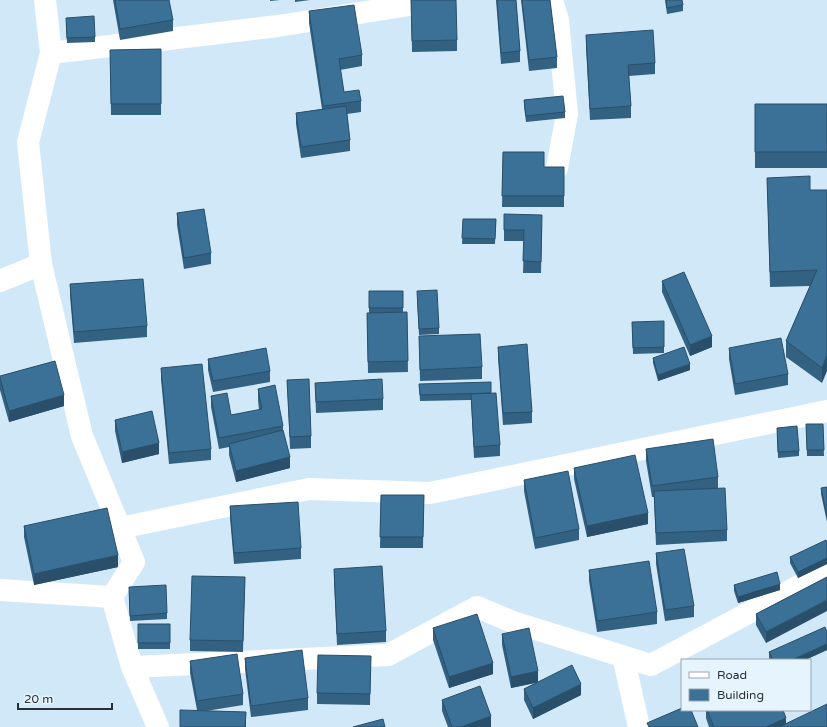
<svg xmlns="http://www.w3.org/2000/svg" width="827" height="727" font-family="'Varela Round',sans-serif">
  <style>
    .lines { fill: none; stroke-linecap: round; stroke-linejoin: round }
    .minor { stroke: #fff; stroke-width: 22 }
    .wall { fill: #336182 }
    .shaded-wall { fill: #294f6a }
    .building { fill: #3b7197; stroke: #294f6a }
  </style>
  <rect width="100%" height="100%" fill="#d1e8f9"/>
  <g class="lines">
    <path class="minor" d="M45 0 51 53
      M552 0 558 20 567 114 557 168
      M0 281 41 264 28 142 51 53 278 26 441 0
      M120 528 309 489 430 493 827 411
      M0 590 112 597 134 562 82 436 41 264
      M112 597 132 667 158 727
      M623 656 639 727
      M132 667 388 655 477 607 513 622 651 665 827 571"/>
  </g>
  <path class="wall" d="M113 0H169L173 20V31L120 40Z
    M270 0H280L270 1Z
    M295 0H310L295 2Z
    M411 0 457 40V51L412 52Z
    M496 0H516L520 51V62L501 64Z
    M521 0H550L557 57V68L529 71Z
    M665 0H682L683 5V11L667 14Z
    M309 11 362 55V66L340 70 344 92 361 101V112L347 114 350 140V151L301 158 296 124V113L322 109 309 23Z
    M66 24 95 37V42L67 43Z
    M586 35 655 63V74L629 76 631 106V118L590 120 586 46Z
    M161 49V115H111L110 50Z
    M524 100 565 112V118L526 122 524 106Z
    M755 104H827V168H755Z
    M503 152 544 167H564V207H502Z
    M767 178 810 190H827L822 383 786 357V341L810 286 770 287Z
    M177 213 211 253V264L184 269 177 225Z
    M463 219H496L495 244H462Z
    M542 226 541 273H523L524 241H504V230Z
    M662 281 712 347 690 356 662 292Z
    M70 284 147 326V337L74 343 70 296Z
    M369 291H403V312H407L408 372 368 373 367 313H369Z
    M417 297 439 328V334L419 335Z
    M632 322 664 347V353L633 354Z
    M419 336 482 367V379L420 381Z
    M498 347 532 412V423L503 425 498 358Z
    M729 348 788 374V385L735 395 729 359Z
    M653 358 690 370 658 381 653 363Z
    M208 359 270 371V382L213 392 208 370Z
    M161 368 211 449V460L169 464 161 379Z
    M0 376 64 406 9 422 0 390Z
    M287 380 311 436V448L290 449Z
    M315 383 383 399V410L316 413Z
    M419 384 491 393 500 445V456L474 458 471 400 420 401Z
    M258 389 283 426V430L290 468 236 482 229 455V447L219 449 211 407V396L231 415 259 410 258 400Z
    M115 420 159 454 122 463 115 431Z
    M806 424H823L824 456H807Z
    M777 428 799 451V456L778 458Z
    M646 449 718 477V488L727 530V541L656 545 654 497H652L646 461Z
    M574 468 648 524 587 537 574 479Z
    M524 480 579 529V540L535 549 524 491Z
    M827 487V522L821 494V488Z
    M381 495H424L423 548H380Z
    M230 506 301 548V559L234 564 230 518Z
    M24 526 118 567 34 585 24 537Z
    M827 543V564L798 578 790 563V557Z
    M656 553 694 606V617L665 621 656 564Z
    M334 569 386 631V642L337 645 334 580Z
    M589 570 657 612V624L597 632 589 581Z
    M245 577 243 652 190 651V640Z
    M827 577 766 643 756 625V614Z
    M734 585 780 590 738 603 734 591Z
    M129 593 167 613V619L130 621Z
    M138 624H170V649H138Z
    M433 628 493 674 449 688 433 640Z
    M827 632V650L805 660H770L769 658V652Z
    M502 634 538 682 581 695 533 719 524 700V689L536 683 511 688 502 645Z
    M371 656 370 705 317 704V693Z
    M245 658 308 698V710L251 717 245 669Z
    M190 661 243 694V705L206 711 246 712V727H180L197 710 190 673Z
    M442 700 491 727H448L442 711Z
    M706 710H783L786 724 827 727H709L706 718Z"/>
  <path class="shaded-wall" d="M712 336V347L690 356V345Z
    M827 355V371L822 383V368Z
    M690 364V370L658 381V375Z
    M64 395V406L9 422V411Z
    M159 443V454L122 463V452Z
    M290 457V468L236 482V471Z
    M648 513V524L587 537V526Z
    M118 555V567L34 585V574Z
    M827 558V564L798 578V572Z
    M780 584V590L738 603V597Z
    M827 600V611L766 643V632Z
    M827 644V650L805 660H792Z
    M493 663V674L449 688V677Z
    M538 671V682L511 688V677Z
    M581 684V695L533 719V708Z
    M491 716V727H461Z
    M786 718V727H766Z"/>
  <path class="building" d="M115 0H169L173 20 120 29Z
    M411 0H456L457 40 412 41Z
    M497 0H516L520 51 501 53Z
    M522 0H550L557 57 529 60Z
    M666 0H682L683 5 667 8Z
    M354 5 362 55 339 59 344 92 359 90 361 101 323 106 309 11Z
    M94 16 95 37 67 38 66 18Z
    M653 30 655 63 628 65 631 106 590 109 586 35Z
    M161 49V104H111L110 50Z
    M563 96 565 112 526 116 524 100Z
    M755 104H827V152H755Z
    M346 106 350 140 301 147 296 113Z
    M503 152H544V167H564V196H502Z
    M810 176V190H827V355L822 368 786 341 817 270 770 272 767 178Z
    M204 209 211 253 184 258 177 213Z
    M504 214 542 215 541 262 523 261 524 230H504Z
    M463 219H496L495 239 462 238Z
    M684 272 712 336 690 345 662 281Z
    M143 279 147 326 74 332 70 284Z
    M437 290 439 328 419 329 417 291Z
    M369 291H403V308H369Z
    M407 312 408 361 368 362 367 313Z
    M664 321V347L633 348 632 322Z
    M480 334 482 367 420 370 419 336Z
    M781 338 788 374 735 384 729 348Z
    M527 344 532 412 503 413 498 347Z
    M684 347 690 364 658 375 653 358Z
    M266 348 270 371 213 381 208 359Z
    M55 361 64 395 9 411 0 378V376Z
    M202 364 211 449 169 453 161 368Z
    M309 379 311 436 290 437 287 380Z
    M382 379 383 399 316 402 315 383Z
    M491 382V393L420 395 419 384Z
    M275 385 283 426 219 438 211 396 227 393 231 415 262 409 258 389Z
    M496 393 500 445 474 447 471 394Z
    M152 411 159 443 122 452 115 420Z
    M806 424H823L824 450H807Z
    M797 426 799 451 778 452 777 428Z
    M283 430 290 457 236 471 229 444Z
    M713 439 718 477 652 486 646 449Z
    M635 455 648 513 587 526 574 468Z
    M568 471 579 529 535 538 524 480Z
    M827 487V516L821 488Z
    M725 488 727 530 656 533 654 491Z
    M381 495H424L423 537H380Z
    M298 502 301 548 234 553 230 506Z
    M107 508 118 555 34 574 24 526Z
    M826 540 827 543V558L798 572 790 557Z
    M684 549 694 606 665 610 656 553Z
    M649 561 657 612 597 621 589 570Z
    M382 566 386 631 337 634 334 569Z
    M777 572 780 584 738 597 734 585Z
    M192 576 245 577 243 641 190 640Z
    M827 577V600L766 632 756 614Z
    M166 585 167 613 130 616 129 587Z
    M477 614 493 663 449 677 433 628Z
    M138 624H170V643H138Z
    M825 627 827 632V644L792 660H773L769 652Z
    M529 628 538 671 511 677 502 634Z
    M302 650 308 698 251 706 245 658Z
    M237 654 243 694 197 701 190 661Z
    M318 655 371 656 370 694 317 693Z
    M572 665 581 684 533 708 524 689Z
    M480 686 491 716 461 727H452L442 700Z
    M827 704V727H779Z
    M682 708V710H691L698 727H649L647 723Z
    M180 710 246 712 245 727H180Z
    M707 710H783L786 718 766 727H714Z
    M383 719 385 727H353Z"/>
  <rect x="681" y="659" width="130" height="52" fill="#e6f4fe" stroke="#9aa6ae"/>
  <rect x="689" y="672" width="20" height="6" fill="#ffffff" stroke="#9aa6ae"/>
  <text x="717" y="679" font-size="12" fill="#283137">Road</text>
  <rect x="689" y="689" width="20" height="12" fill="#3b7197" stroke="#9aa6ae"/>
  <text x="717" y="699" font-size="12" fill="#283137">Building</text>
  <path d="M18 703v6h94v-6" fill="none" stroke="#283137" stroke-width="2"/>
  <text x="24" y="703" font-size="12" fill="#283137" stroke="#e6f4fe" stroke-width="3" paint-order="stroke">20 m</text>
</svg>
